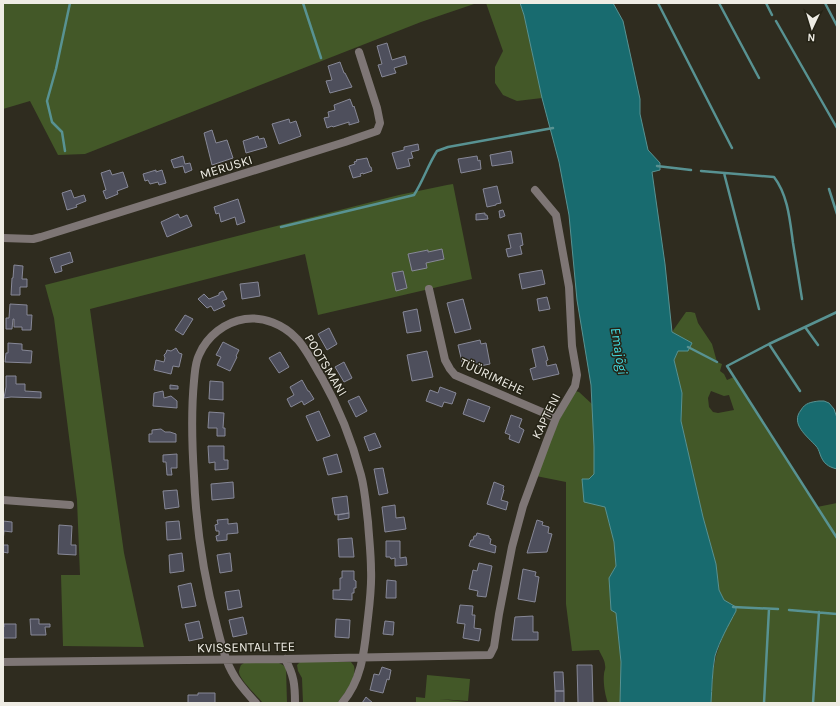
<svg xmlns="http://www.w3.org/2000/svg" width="840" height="706" font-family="Karla,sans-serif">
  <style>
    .green { fill: #435828; fill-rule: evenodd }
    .water { fill: #186b6f; stroke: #589292 }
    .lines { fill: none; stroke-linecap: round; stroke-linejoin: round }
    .stream { stroke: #589292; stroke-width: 2.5 }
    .building { fill: #4e4f5c; stroke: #878897 }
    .minor { stroke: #7e7675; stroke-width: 8 }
    .labels { text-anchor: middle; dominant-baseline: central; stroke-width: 3; stroke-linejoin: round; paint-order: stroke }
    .street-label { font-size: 13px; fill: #eeece4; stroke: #252316 }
    .water-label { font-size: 14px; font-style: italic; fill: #45dde3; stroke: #252316 }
  </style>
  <rect width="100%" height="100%" fill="#2f2c1f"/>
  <path class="green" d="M3 3H477L421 22 85 154 58 155 30 101 3 109Z
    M486 3H520L524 15 542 98 517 101 503 95 495 83V67L503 51Z
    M453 184 472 279 318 315 305 254 90 309 124 553 144 647 63 646 61 575H80L77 500 54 318 45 285 399 195 447 185Z
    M686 312H691L695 313 698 323 712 344 717 362 722 364 720 371 724 374 727 380 734 377 817 507 837 503V703H711L713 672 716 656 723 635 724 600 719 590 716 564 703 517 681 421 682 393 674 360 678 351 672 332ZM711 391 724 396 729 395 734 410 718 413 713 412 709 407 708 398Z
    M575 391 579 392 592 404 594 447V474L589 479 605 507 614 542 616 566 609 578 611 610 616 613 621 662 620 703H608C605 695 603 683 604 674 604 671 606 669 605 665 605 660 601 655 599 650L572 651 566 604V482L536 476 559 420Z
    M277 662 283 665 286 668 287 703H263C258 697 239 679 239 672 239 671 240 667 241 665L244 663Z
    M300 662H351L354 666C357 679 345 693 337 703H303L302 678 298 671 297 665Z
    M427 675 470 679 468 701 439 699 467 702V703H416V697L425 698Z"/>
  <path class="water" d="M520 3H613L623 21 640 99V114L648 150 660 163V170L652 172 665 264 672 332 692 343 688 351H678L674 360 682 393 681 421 703 517 716 564 719 590 724 600 736 607V611C728 626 720 640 715 656 712 672 712 688 711 703H620L621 662 616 613 611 610 609 578 616 566 614 542 605 507 584 502 582 479H589L594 474V447L591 385 577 300 569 215 559 162 542 98 524 15Z
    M819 401H824L829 403 834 409 837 418V469C828 467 823 463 820 454 819 451 818 448 816 446 807 436 790 424 801 410 805 403 811 402 819 401Z"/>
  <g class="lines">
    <path class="stream" d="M303 3 321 58
      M658 3 732 148
      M719 3 759 78
      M766 3 772 15
      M825 3 837 26
      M776 21 837 128
      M65 151 62 132 52 122 47 101 56 69 70 3
      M657 166 691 170
      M701 171 774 177C788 195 790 221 793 243 796 261 799 280 802 299
      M724 173 759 309
      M829 189 837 214
      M281 227 414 195C423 181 428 165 437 151L448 147 553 128
      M837 312 769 344 727 366 837 538
      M805 327 818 345
      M769 344 800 391
      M688 347 717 362
      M733 607 778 609
      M789 610 837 614
      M764 703 769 609
      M813 703 819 612"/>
  </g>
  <path class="building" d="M387 43 392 60 405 56 407 64 394 68 396 73 382 77 378 65 382 64 377 46Z
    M340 62 344 73H345L352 87 330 93 326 81 332 80 328 66Z
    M350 99 353 107 354 106 359 122 349 125V122L333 127 332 126 327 128 324 118 329 117 328 112 335 110 334 105Z
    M289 119 290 123 296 121 301 136 279 144 272 124Z
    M212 130 216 143 227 140 233 158 212 165 204 133Z
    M258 136 259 139 264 138 267 147 246 153 243 141Z
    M418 144 419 150 411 152 413 158 408 159 410 166 397 169 392 153 404 150V147Z
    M511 151 513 163 492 166 490 155Z
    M183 156 185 164 190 163 192 170 185 173 183 166 174 168 171 160Z
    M477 156 478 161 480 160 481 169 461 173 458 159Z
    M367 158 370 167H371L372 171 363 174V173L360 174 361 176 353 178 349 166 355 164 354 162 357 161 356 160Z
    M110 170 112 175 123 172 128 187 117 191 118 194 106 199 103 191 106 190 101 173Z
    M156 170V172L162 170 166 183 159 185 158 182 150 184 148 180 145 181 143 174Z
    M497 186 501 203 496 204V205L487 207 483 189Z
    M71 190 74 198 84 195 86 201 76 205 77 207 67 210 62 193Z
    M238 199 245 222 237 225 235 217 221 222 219 213 216 214 214 207Z
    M503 210 505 216 500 218 499 211Z
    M485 213V215H487L488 219 476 220V214Z
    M178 214 180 218 187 215 192 226 167 237 161 222Z
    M521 233 523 245 520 246 522 254 508 257 506 249 511 248 508 235Z
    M442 249 444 259 426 263 427 268 412 271 408 254 428 250V252Z
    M70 252 73 262 61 266 62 271 55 273 50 258Z
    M14 265 23 266 22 279H27V287H20V295H11L12 278H13Z
    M542 270 545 284 522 289 519 274Z
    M403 271 407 288 396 291 392 273Z
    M258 282 260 296 242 299 240 284Z
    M223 291 227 299 222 301 225 306 214 311 211 306 207 308 198 299 204 294 209 299 219 295V293Z
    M547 297 550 309 539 311 537 299Z
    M463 299 471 329 455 333 447 303Z
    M10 304 27 305V315H32L31 330H22V327H14V319H13L12 329H6V318H9Z
    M417 309 421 331 407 333 403 312Z
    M185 315 193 319 183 335 175 330Z
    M329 328 337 344 327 350 318 334Z
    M480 340 481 344 486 343 490 364 475 367 473 359 462 362 458 345Z
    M223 342 239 350 236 356 237 357 230 371 217 365 221 357 216 355Z
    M8 343 22 344V350L32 351 31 363 5 362 6 353H8Z
    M544 346 548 360 546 361 547 366 556 364 559 374 533 380 530 369 536 367 532 349Z
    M176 348 179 353 182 354 179 367 173 366 171 374 154 370 156 360 164 362 165 358 164 355 166 353 167 350 171 351Z
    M427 351 433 377 412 381 407 355Z
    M280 352 289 367 279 373 269 358Z
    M344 362 352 378 344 382 335 367Z
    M6 376H16V384H25V391L41 392V398L11 397 4 398 6 387Z
    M302 380 308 391H309L314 399 304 405 302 401 291 407 287 399 294 395 290 387Z
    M210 381 223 382V400L209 399Z
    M170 385 178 386V389H170Z
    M440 387 456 393 452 404 444 402 442 407 426 401 430 390 438 393Z
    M163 391 164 398 171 396 177 401V408L153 406 154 393Z
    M359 396 367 411 356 417 348 401Z
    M468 399 490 407 484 422 463 414Z
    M319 411 330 436 317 441 306 416Z
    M209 412 224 413 223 428H225V436H217V428H208Z
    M511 415 522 419 519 427 524 430 519 443 509 439 510 435 505 433Z
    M161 429 165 432H170L176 434V442H149V434H152V430Z
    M375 433 381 447 369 451 364 437Z
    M208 446H224V460H228V469L215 470V462L209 463Z
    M177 454V468H171L172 475H167L166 462H163V455Z
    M337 454 342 472 328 475 323 458Z
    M383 468 388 493 379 495 374 469Z
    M233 482 234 498 212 500 211 484Z
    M494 482 504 486 503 489 504 490 501 500 508 502 506 510 487 504Z
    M177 490 179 507 165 509 163 491Z
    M347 496 349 513 335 515 332 498Z
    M395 505 396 518 404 517 406 529 385 532 382 507Z
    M349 513V518L338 520V515Z
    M228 519V524L237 523 238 533 227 534V540L217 541 216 536 219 535V531H216L215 525 218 524 217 520Z
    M537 520 543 522 542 525 549 527 548 533 552 534 547 552 527 553Z
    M3 521 12 522V532L4 531 3 542Z
    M179 521 181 539 167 540 166 522Z
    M59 525 72 526 71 545H76V555L58 554Z
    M477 533 489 536V538L491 539 490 544 496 546 495 553 469 546 471 540H473L474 536H476Z
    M352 538 354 557H339L338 539Z
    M386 541H400V558L406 557 407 565 395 566V558L391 559 390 557H386Z
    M3 545H8V553L3 552Z
    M182 553 184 571 170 573 169 555Z
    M230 553 232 571 220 573 217 555Z
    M479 563 492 566 486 597 477 596 478 591 469 589 473 570 477 571Z
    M523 569 536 572 535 576 539 577 535 602 518 599Z
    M342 571H354V580L356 581V588H354V593H352V600L333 599V590H340V578H342Z
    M387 580 396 581V598H386Z
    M191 583 196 606 182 608 178 586Z
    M239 590 242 607 228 610 225 592Z
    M460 605 473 606 472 615H475L474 628 481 629 479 641 463 638 465 624 457 623Z
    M533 616V632H538V640H512L515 617Z
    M243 617 247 634 233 637 229 620Z
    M30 619H39V624H50V627H45L46 635H31Z
    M336 619 350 620 349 638 335 637Z
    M199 621 203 638 189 641 185 624Z
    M385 621 394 622 393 635 383 634Z
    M4 624H16V638H3V627H4Z
    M577 665H592L593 703H578Z
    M382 667 391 670 389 680 387 679 383 693 370 690 374 674 379 675Z
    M554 672H563L564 691H555Z
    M555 691H564V703H555Z
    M198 693H215V703H188V695H198Z
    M366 697 373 703H362Z"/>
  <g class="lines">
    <path class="minor" d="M3 238 33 239 41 237 345 142 377 131 380 123 377 108 359 52
      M429 289 445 360 450 369 455 375 556 418
      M3 500 70 505
      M285 659C294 675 295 685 295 703
      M3 662 285 659 490 655 494 647 499 614 512 547 523 506 547 441 556 418 575 386 577 375 572 346 569 287 556 215 535 190
      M256 703C247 693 238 684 232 672 224 658 221 642 217 627 204 578 196 527 194 476 192 445 191 412 194 381 195 372 195 363 199 355 207 336 225 322 245 319 263 316 284 325 296 338 305 346 315 367 322 378 339 408 352 441 361 475 365 490 366 506 368 522 369 538 371 554 371 570 372 588 369 608 367 626 364 654 361 681 342 703"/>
  </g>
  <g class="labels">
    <g class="street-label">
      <text transform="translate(226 167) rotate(-17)">MERUSKI</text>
      <text transform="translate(326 365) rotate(59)">POOTSMANI</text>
      <text transform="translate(492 376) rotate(25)">TÜÜRIMEHE</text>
      <text transform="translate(546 416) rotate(-64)">KAPTENI</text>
      <text transform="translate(246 647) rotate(-1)">KVISSENTALI TEE</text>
    </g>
    <g class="water-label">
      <text transform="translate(619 351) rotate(81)">Emajõgi</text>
    </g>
  </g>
  <rect width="840" height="706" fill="none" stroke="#eeece4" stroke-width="8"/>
  <g transform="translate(812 28) rotate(184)" stroke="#252316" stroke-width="3" paint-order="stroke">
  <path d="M0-3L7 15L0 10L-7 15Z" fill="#eeece4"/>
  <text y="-6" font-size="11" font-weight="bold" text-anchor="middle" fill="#eeece4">N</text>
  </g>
</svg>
